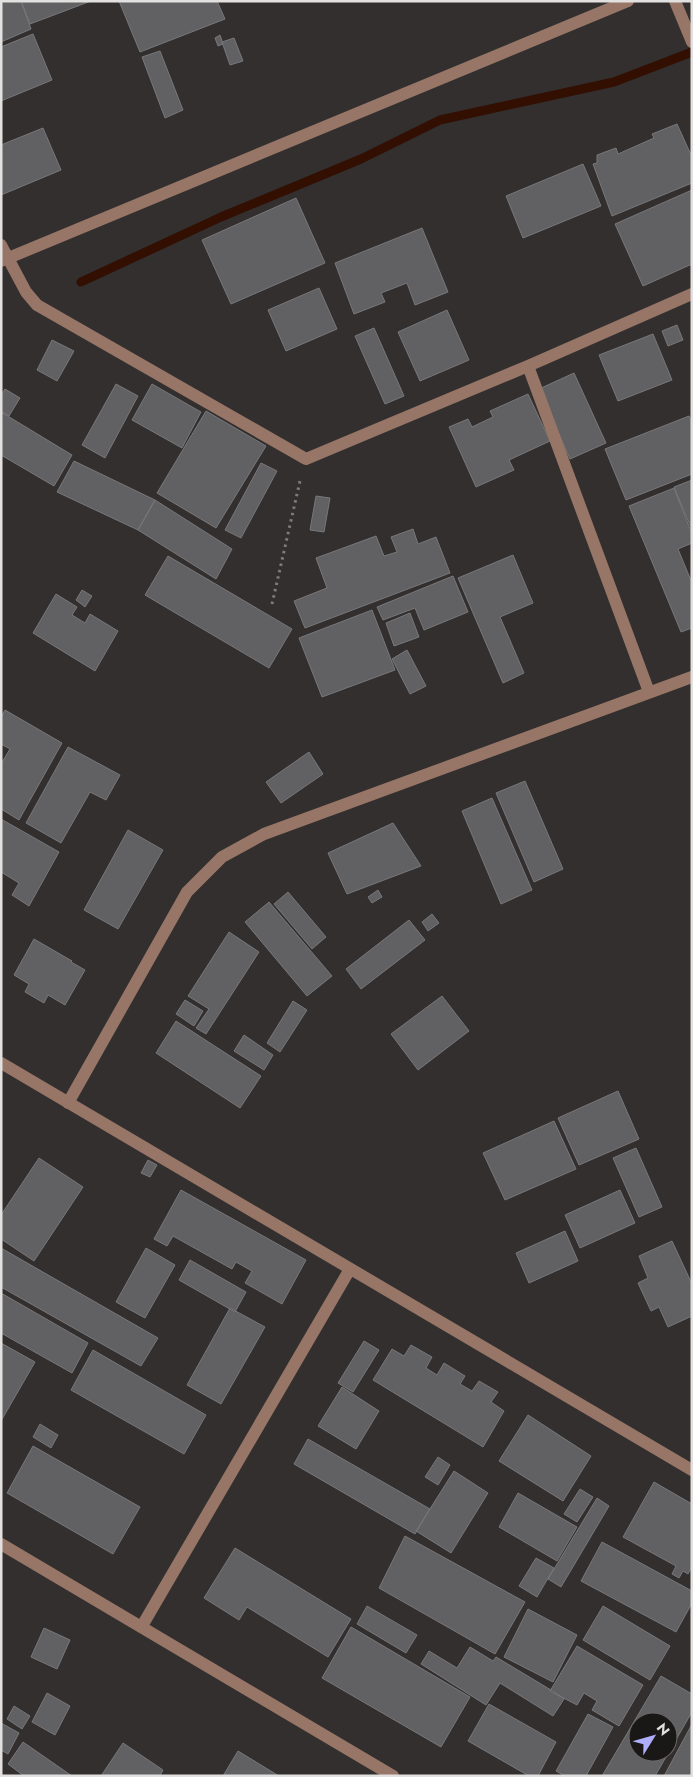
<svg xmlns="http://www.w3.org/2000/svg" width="693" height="1777" font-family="Jost,sans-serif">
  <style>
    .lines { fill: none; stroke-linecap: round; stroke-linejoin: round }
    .stream { stroke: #320f00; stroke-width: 9 }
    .building { fill: #616164; stroke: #78787b; fill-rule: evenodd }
    .path { stroke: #7d7b7a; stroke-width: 3; stroke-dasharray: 2.5 4; stroke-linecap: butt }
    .minor { stroke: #977667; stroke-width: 12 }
  </style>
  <rect width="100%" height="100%" fill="#322f2e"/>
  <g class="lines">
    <path class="stream" d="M81 282 221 217 361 159 440 120 614 82 692 52"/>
  </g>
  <path class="building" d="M1 1H21L31 29 1 42Z
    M21 1H91L30 24Z
    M119 1H217L225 19 140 52Z
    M33 34 52 80 1 101V47Z
    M220 35 223 44 218 46 215 38Z
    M234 38 243 61 230 65 222 42Z
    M160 51 183 110 165 118 142 57Z
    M677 124 692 157V183L612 216 593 164 597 163V155L616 148 618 154 654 138 652 134Z
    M43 128 61 170 1 195V145Z
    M583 164 601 206 523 238 506 196Z
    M692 190V264L643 286 615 224Z
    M296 198 325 263 231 304 202 240Z
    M422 228 448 292 415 305 407 283 381 293 385 302 354 314 335 263Z
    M319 288 337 329 286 351 268 310Z
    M447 310 469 360 420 381 398 332Z
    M677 325 683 340 668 346 662 331Z
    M374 328 404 396 385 404 355 336Z
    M653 334 672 380 618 401 599 355Z
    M52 340 74 351 57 381 37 370Z
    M574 373 606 443 570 459 539 389Z
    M116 384 138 396 105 458 82 445Z
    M152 384 201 412 182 448 132 420Z
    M5 389 20 398 9 416 1 411V395Z
    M528 394 550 441 509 460 514 470 476 487 449 427 468 419 472 427 493 417 490 411Z
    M206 411 266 446 216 528 157 493Z
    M1 412 72 455 54 486 1 455Z
    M689 416 692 422V474L626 500 605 449Z
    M74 461 155 500 138 530 57 492Z
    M261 463 277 471 241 538 225 530Z
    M692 480V530L674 487Z
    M674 488 692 534V543L678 549 692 583V628L681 632 629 506Z
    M316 496 330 498 324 532 310 530Z
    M155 500 232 549 216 579 138 530Z
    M413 529 418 544 436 537 450 573 305 628 294 601 327 588 316 558 376 536 384 556 397 552 391 537Z
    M513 555 533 603 500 617 524 673 503 683 458 578Z
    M168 556 292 629 269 668 145 595Z
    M453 576 468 612 424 630 415 608 383 620 377 607Z
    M82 590 92 596 85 607 76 600Z
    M56 594 77 607 72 615 85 623 90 614 118 631 95 671 33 633Z
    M372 610 395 670 322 697 299 638Z
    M410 613 419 637 394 646 386 623Z
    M407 650 426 686 410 694 392 659Z
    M5 710 62 743 19 820 1 809V764L10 749 1 744V717Z
    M68 747 120 775 106 800 90 792 61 843 26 823Z
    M309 752 323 774 281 803 266 782Z
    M525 781 563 869 534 882 496 793Z
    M492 798 532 890 501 904 462 811Z
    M1 819 59 852 29 906 12 895 19 883 1 872Z
    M393 823 421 866 347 894 328 853Z
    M128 830 163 850 118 929 84 910Z
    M378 890 382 897 372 903 368 897Z
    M288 892 326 937 312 949 274 904Z
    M269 902 332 976 307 996 245 922Z
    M432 914 439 923 428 931 422 922Z
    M409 920 425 940 361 989 346 969Z
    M229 932 259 952 206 1034 196 1028 209 1009 188 996Z
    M34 939 72 961 71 962 85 970 65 1005 48 995 44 1003 25 992 29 984 14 975Z
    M442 996 469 1031 418 1070 391 1034Z
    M185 1000 203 1011 194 1026 176 1014Z
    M293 1001 307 1010 280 1052 267 1043Z
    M176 1021 261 1076 240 1108 156 1053Z
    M244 1035 273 1055 264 1070 234 1051Z
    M618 1091 639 1139 579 1165 558 1118Z
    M554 1121 576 1169 505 1200 483 1153Z
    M636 1148 662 1207 639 1217 613 1158Z
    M39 1158 83 1187 34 1261 1 1239V1215Z
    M148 1160 157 1165 150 1177 141 1173Z
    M181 1190 306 1260 282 1304 245 1283 252 1271 236 1262 232 1269 173 1236 167 1246 154 1239Z
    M620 1190 635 1223 580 1248 565 1215Z
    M565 1231 578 1261 529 1283 516 1253Z
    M672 1241 692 1284V1316L668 1327 659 1307 651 1311 638 1283 648 1278 639 1256Z
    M1 1248 158 1338 141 1366 1 1287Z
    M146 1248 175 1265 145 1318 116 1302Z
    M190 1260 246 1292 235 1312 179 1280Z
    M1 1293 88 1343 72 1373 1 1333Z
    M230 1308 265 1327 221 1404 187 1385Z
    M364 1341 379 1350 353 1392 338 1383Z
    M1 1343 35 1362 1 1421Z
    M411 1345 432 1357 426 1368 437 1375 444 1363 465 1376 460 1384 472 1391 479 1381 498 1392 491 1402 504 1411 483 1447 373 1380 392 1349 404 1356Z
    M93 1350 206 1415 184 1454 71 1390Z
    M342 1387 379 1411 356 1449 318 1426Z
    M528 1415 591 1456 563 1501 499 1461Z
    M40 1424 58 1435 51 1448 33 1437Z
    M308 1439 430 1509 415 1534 294 1464Z
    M33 1446 140 1507 113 1554 7 1493Z
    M438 1457 450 1465 438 1485 425 1477Z
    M454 1471 488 1493 451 1553 416 1531Z
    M654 1482 692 1504V1566L688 1574 683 1571 679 1578 672 1574 676 1566 623 1537Z
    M580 1489 593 1497 577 1522 564 1514Z
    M518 1493 577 1527 557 1561 499 1527Z
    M597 1498 609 1506 561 1587 548 1579Z
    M405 1536 525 1602 495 1654 379 1588Z
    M602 1542 692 1591V1603L676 1632 581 1581Z
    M235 1548 351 1619 328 1657 247 1607 239 1620 204 1598Z
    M536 1558 554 1568 537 1597 519 1586Z
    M367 1606 417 1635 406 1653 357 1624Z
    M603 1606 670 1646 650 1680 583 1640Z
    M528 1609 577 1635 553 1682 504 1657Z
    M351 1627 470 1697 441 1747 322 1678Z
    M44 1628 70 1640 57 1669 31 1657Z
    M577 1646 643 1685 619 1726 592 1710 597 1701 584 1693 577 1705 550 1691Z
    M470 1647 493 1661 496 1657 551 1690 564 1699 553 1716 500 1683 486 1705 421 1664 429 1651 457 1668Z
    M661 1676 692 1694V1712L655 1776H602ZM638 1722H668V1752H638Z
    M47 1693 70 1706 55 1735 32 1722Z
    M489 1704 556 1742 538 1776H529L468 1741Z
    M14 1706 30 1716 22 1729 7 1719Z
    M588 1714 613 1727 586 1776H565L556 1771Z
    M1 1723 19 1733 8 1754 1 1750Z
    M692 1724V1776H664Z
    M23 1742 72 1776H24L8 1764Z
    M123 1743 163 1770 160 1776H101Z
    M238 1751 279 1776H223Z"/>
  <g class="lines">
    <path class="path" d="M272 604 300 481"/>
    <path class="minor" d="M675 1 692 42
      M1 245 26 292 37 305 306 459 528 366 692 294
      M1 261 628 1
      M528 366 649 692
      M1 1063 692 1470
      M68 1103 187 892 222 857 264 834 692 677
      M1 1544 393 1776
      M142 1626 350 1269"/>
  </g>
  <rect width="693" height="1777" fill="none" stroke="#e3e1e0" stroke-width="5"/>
  <g transform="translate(653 1737) rotate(53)"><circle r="24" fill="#191817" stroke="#6a6867"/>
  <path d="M0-4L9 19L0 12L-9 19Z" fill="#aeaefb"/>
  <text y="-8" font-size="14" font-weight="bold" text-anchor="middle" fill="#e3e1e0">N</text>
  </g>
</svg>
